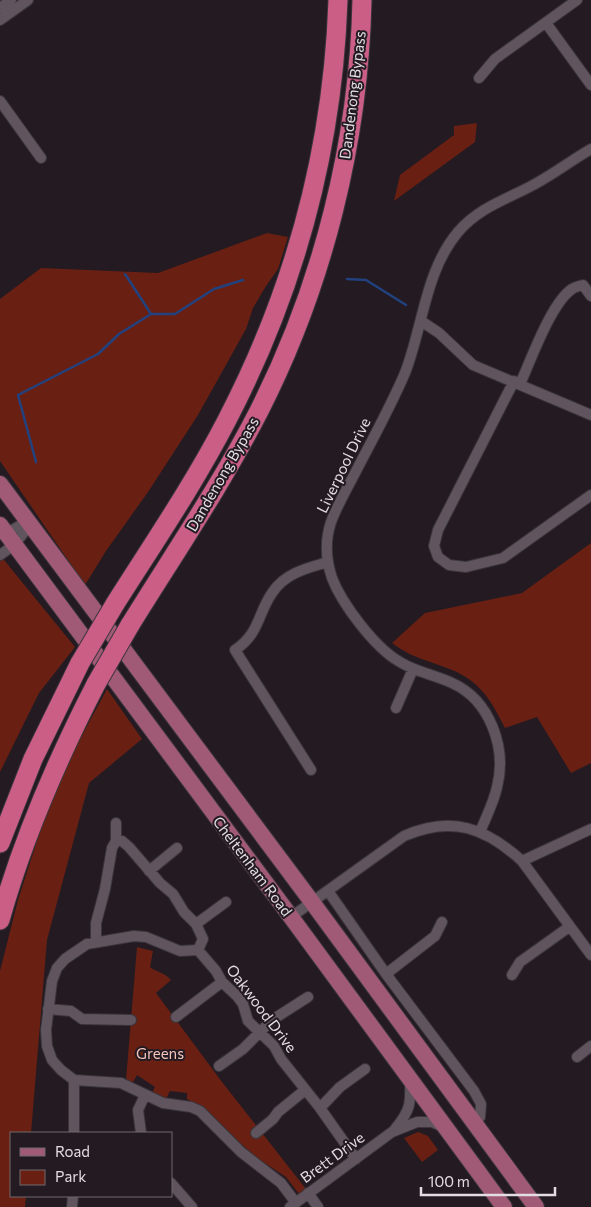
<svg xmlns="http://www.w3.org/2000/svg" width="591" height="1207" font-family="Commissioner,sans-serif">
  <style>
    .green { fill: #692013 }
    .lines { fill: none; stroke-linecap: round; stroke-linejoin: round }
    .stream { stroke: #22427f; stroke-width: 2.5 }
    .street-casing { stroke: #3b353b; stroke-width: 12 }
    .primary-casing { stroke: #3b353b; stroke-width: 18 }
    .highway-casing { stroke: #3b353b; stroke-width: 21 }
    .street { stroke: #60555f; stroke-width: 10 }
    .primary { stroke: #a05a75; stroke-width: 16 }
    .highway { stroke: #ca5e84; stroke-width: 19 }
    .highway-bridge-casing { stroke: #3b353b; stroke-width: 21; stroke-linecap: butt }
    .highway-bridge { stroke: #ca5e84; stroke-width: 19 }
    .labels { text-anchor: middle; dominant-baseline: central; stroke-width: 4; stroke-linejoin: round; paint-order: stroke }
    .street-label { font-size: 15px; fill: #e3dde2; stroke: #231a22 }
    .park-label { font-size: 15px; fill: #f3c4ba; stroke: #231a22 }
  </style>
  <rect width="100%" height="100%" fill="#231a22"/>
  <path class="green" d="M477 123 475 142 394 201 400 175 454 135V126Z
    M267 233 288 237 278 269 266 286 253 308 246 329 198 415 148 492 106 551 85 585 0 461V299L41 268 158 273Z
    M591 543V763L571 773 537 717 505 728C490 698 478 678 444 667 423 659 411 657 392 643L425 613 522 593Z
    M0 555 75 647 39 693 0 772Z
    M107 689 142 739 89 783 47 940 31 1133H11V1196H26L25 1207H0V971L18 900 55 785Z
    M137 947 153 951 150 967C156 972 166 973 171 980L156 993 222 1082 306 1189 299 1194 286 1177 254 1156 207 1111 187 1099V1093L170 1091 166 1099 152 1093 155 1087 137 1075 133 1082 126 1080Z
    M418 1132 428 1136 438 1150 422 1162 404 1138Z"/>
  <g class="lines">
    <path class="stream" d="M125 274 151 314
      M347 279 366 280 406 305
      M36 462 18 395 98 354 119 334 151 314H175L214 289 243 280"/>
    <defs>
      <path id="street" d="M0 8 11 0
        M0 20 28 0
        M546 23 591 85
        M479 78 495 59 577 0
        M0 101 41 158
        M421 321 439 333 473 365 591 415
        M514 381 438 530 434 546 438 557 449 565 466 567 503 558 591 495
        M520 384C531 360 551 303 572 289 575 287 579 286 583 285L591 296
        M3 535 28 521
        M0 555 14 545 30 525
        M396 708 413 669
        M311 770 235 650C260 633 257 615 272 593 285 573 307 568 328 562
        M480 832C486 817 494 802 497 787 507 748 490 700 452 683 435 675 416 672 400 662 375 648 342 604 332 578 326 560 325 540 331 522 337 506 346 490 354 475 371 442 390 408 405 373 423 327 425 271 458 232 479 207 508 199 535 184 555 173 572 160 591 149
        M116 841V823
        M522 861 591 829
        M149 871 177 848
        M328 891 386 974 474 1091 481 1104 480 1117 473 1123
        M291 917 404 836C452 815 486 828 522 861L591 955
        M196 924 226 902
        M96 941V923L105 889 112 848 116 841H122L129 847 160 883 173 894 184 912 196 924 203 939 198 950
        M386 974 435 936 442 922
        M512 975 520 962 569 927
        M48 1009 71 1011 82 1019 131 1020
        M176 1017 222 982
        M577 1057 591 1046
        M219 1066 243 1049 272 1020 308 997
        M74 1080V1133
        M320 1108 340 1087 365 1069
        M395 1129C410 1111 411 1104 410 1081
        M141 1133 138 1110 145 1095
        M256 1133 273 1119 278 1112 305 1090
        M171 1183 192 1207
        M308 1193 318 1207
        M296 1203 281 1183 241 1152 200 1111 191 1107 163 1103 121 1083 74 1080 61 1070 52 1060 47 1046 46 1030 52 981 57 968 65 959 87 944 134 936 146 937 180 951 198 950 216 971 222 982 237 996 243 1004 248 1021 274 1046 281 1059 320 1108 356 1159
        M72 1207 73 1196
        M290 1207 392 1132 417 1122H432L443 1127"/>
      <path id="primary" d="M0 484 312 902 536 1207
        M0 525 291 917 504 1207"/>
      <path id="highway" d="M115 604C153 544 194 484 227 420 295 289 333 148 338 0
        M130 625C174 554 221 485 259 411 323 285 359 141 362 0
        M0 843 33 759 80 663
        M0 920C23 838 57 760 96 684"/>
    </defs>
    <use href="#street" class="street-casing"/>
    <use href="#primary" class="primary-casing"/>
    <use href="#highway" class="highway-casing"/>
    <use href="#street" class="street"/>
    <use href="#primary" class="primary"/>
    <use href="#highway" class="highway"/>
    <defs>
      <path id="highway-bridge" d="M80 663 115 604
        M96 684 130 625"/>
    </defs>
    <use href="#highway-bridge" class="highway-bridge-casing"/>
    <use href="#highway-bridge" class="highway-bridge"/>
  </g>
  <g class="labels">
    <g class="street-label">
      <text transform="translate(352 95) rotate(-83)">Dandenong Bypass</text>
      <text transform="translate(343 465) rotate(-64)">Liverpool Drive</text>
      <text transform="translate(222 474) rotate(-60)">Dandenong Bypass</text>
      <text transform="translate(253 866) rotate(53)">Cheltenham Road</text>
      <text transform="translate(262 1008) rotate(53)">Oakwood Drive</text>
      <text transform="translate(332 1157) rotate(-36)">Brett Drive</text>
    </g>
    <g class="park-label">
      <text x="160" y="1053">Greens</text>
    </g>
  </g>
  <rect x="10" y="1132" width="162" height="65" fill="#231a22" stroke="#70686f"/>
  <rect x="20" y="1148" width="25" height="8" fill="#a05a75" stroke="#70686f"/>
  <text x="55" y="1157" font-size="15" fill="#e3dde2">Road</text>
  <rect x="20" y="1170" width="25" height="15" fill="#692013" stroke="#70686f"/>
  <text x="55" y="1182" font-size="15" fill="#e3dde2">Park</text>
  <path d="M421 1187v8h134v-8" fill="none" stroke="#e3dde2" stroke-width="2.5"/>
  <text x="428" y="1187" font-size="15" fill="#e3dde2" stroke="#231a22" stroke-width="4" paint-order="stroke">100 m</text>
</svg>
